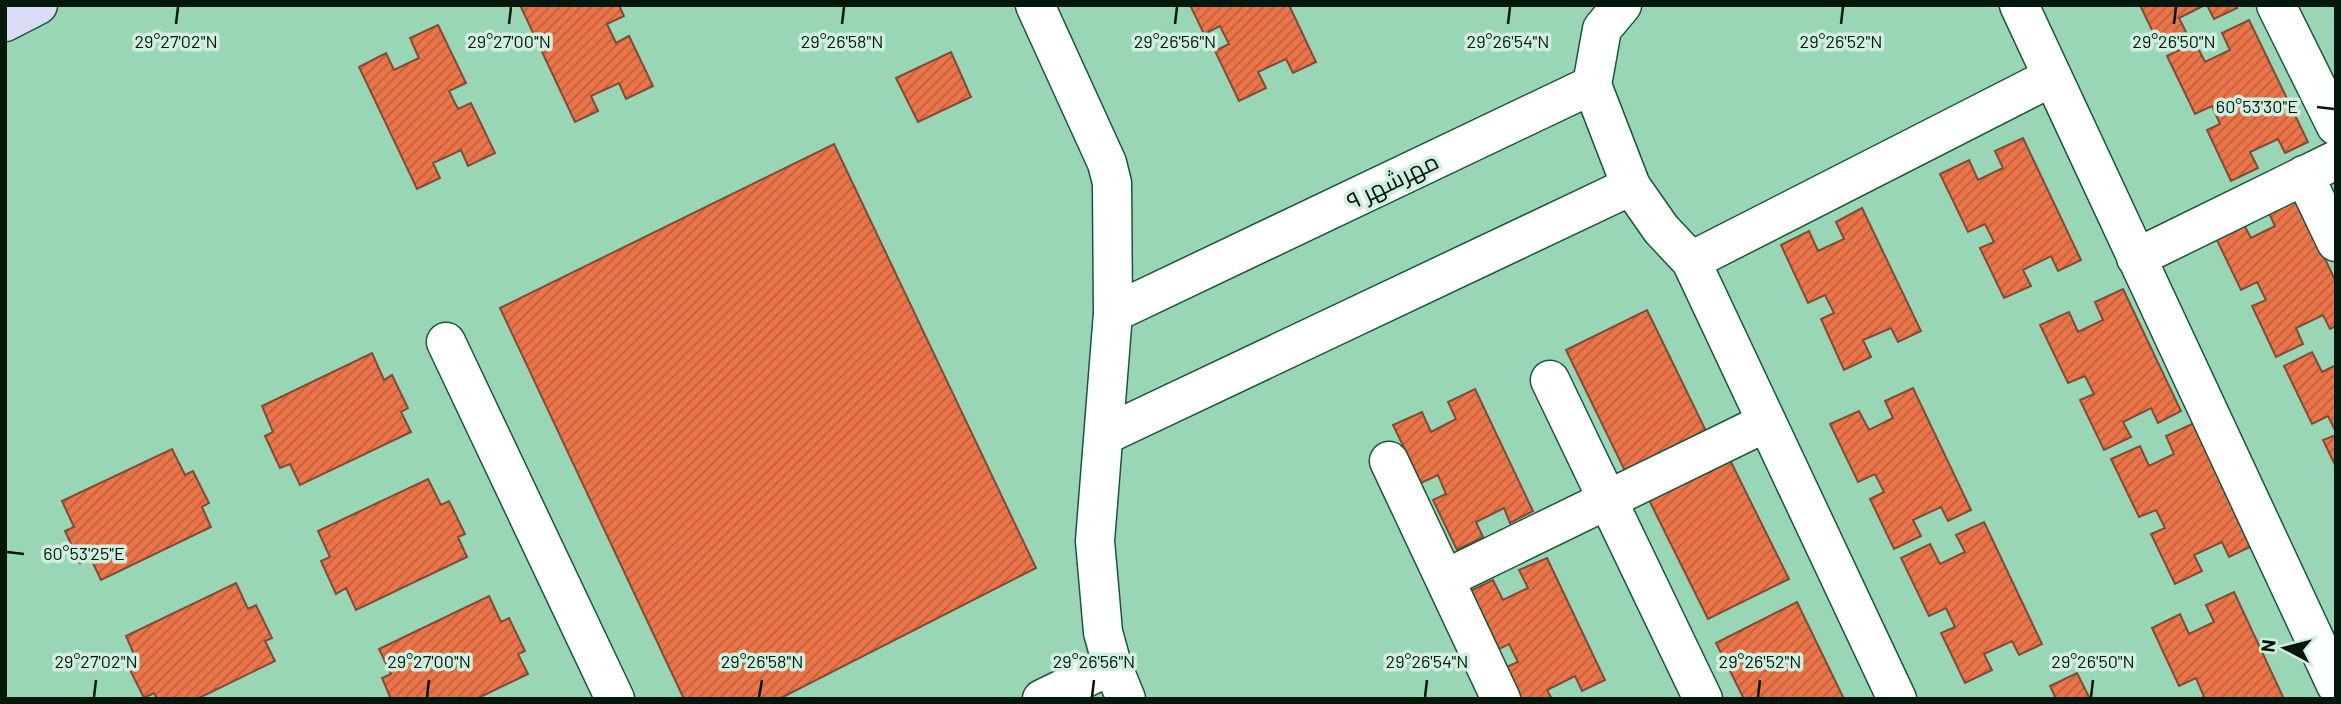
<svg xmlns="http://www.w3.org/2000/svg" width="2341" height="704" font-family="Barlow,Cairo,sans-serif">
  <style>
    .building { fill: url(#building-hatch); stroke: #804b38; stroke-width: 2 }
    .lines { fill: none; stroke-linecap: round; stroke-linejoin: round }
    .street-casing { stroke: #19563c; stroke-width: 41 }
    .secondary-casing { stroke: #19563c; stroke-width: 41 }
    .street { stroke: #fff; stroke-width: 38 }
    .secondary { stroke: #dadbf4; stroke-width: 38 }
    .ticks { fill: none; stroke: #02180d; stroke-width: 2.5 }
    .labels { text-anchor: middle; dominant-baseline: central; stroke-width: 7; stroke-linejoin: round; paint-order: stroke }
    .street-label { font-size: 24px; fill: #02180d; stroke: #d1efde }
    .ticks-label { font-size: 18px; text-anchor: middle; fill: #02180d; stroke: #d1efde; stroke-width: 7; stroke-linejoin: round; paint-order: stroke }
  </style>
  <defs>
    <pattern id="building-hatch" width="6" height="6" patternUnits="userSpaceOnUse" patternTransform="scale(1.75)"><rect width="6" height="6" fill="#eb7549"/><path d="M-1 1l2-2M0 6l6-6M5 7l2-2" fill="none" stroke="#bc5f3b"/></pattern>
  </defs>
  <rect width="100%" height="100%" fill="#99d6b5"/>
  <path class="building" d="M520 5H619L624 16 607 24 616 43 629 36 653 86 626 99 619 83 591 96 598 111 575 122Z
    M1190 5H1289L1316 62 1293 73 1286 59 1258 72 1266 88 1239 101 1215 51 1229 44 1220 26 1204 34Z
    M2140 5H2205L2179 18 2187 34 2160 47Z
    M2207 5H2235L2237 8 2214 19Z
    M2249 20 2308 142 2285 153 2278 139 2250 152 2258 168 2231 181 2207 130 2220 124 2212 106 2195 114 2167 56 2195 42 2205 62 2230 50 2222 33Z
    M438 25 466 83 449 91 458 109 471 103 495 153 468 166 461 150 433 163 440 178 417 189 359 67 386 53 394 70 419 58 410 38Z
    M951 52 971 97 918 122 896 78Z
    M2023 138 2081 260 2058 271 2051 256 2023 270 2031 286 2004 298 1980 248 1994 242 1985 224 1968 232 1940 174 1969 160 1978 180 2003 168 1995 151Z
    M834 144 1036 568 779 699H684L500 308Z
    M2295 196 2336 282V326L2330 329 2323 315 2296 328 2303 344 2276 357 2252 306 2266 300 2257 282 2241 290 2213 232 2241 219 2251 238 2275 226 2267 209Z
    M1862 208 1921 331 1898 342 1891 328 1863 340 1871 357 1844 370 1821 319 1834 313 1825 295 1808 303 1781 245 1809 231 1818 251 1844 239 1836 222Z
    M2123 289 2181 411 2158 423 2151 408 2123 422 2131 437 2104 450 2080 400 2094 394 2085 376 2068 383 2040 325 2069 312 2078 332 2103 320 2095 302Z
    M1647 310 1706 431 1625 471 1566 350Z
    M2312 352 2322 372 2336 365V432L2328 416 2312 424 2284 366Z
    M372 353 384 380 392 375 408 408 401 412 411 432 300 485 290 464 280 468 265 436 273 432 262 406Z
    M1913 388 1971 510 1948 521 1941 507 1913 520 1921 536 1894 549 1870 499 1884 492 1875 474 1858 482 1830 424 1859 411 1869 430 1893 418 1885 401Z
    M1475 389 1533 511 1510 523 1504 508 1476 522 1483 537 1457 550 1433 500 1446 494 1438 475 1421 483 1393 425 1422 412 1431 432 1456 419 1448 402Z
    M2194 423 2252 546 2229 557 2222 542 2194 555 2202 571 2175 584 2151 534 2165 528 2156 510 2139 517 2111 459 2140 446 2149 466 2174 454 2166 436Z
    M2336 435V467L2323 440Z
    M172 449 185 475 193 471 209 503 202 507 211 527 101 580 91 559 80 563 65 531 74 527 62 501Z
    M1729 458 1789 579 1708 619 1648 498Z
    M428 479 441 505 449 501 465 534 458 537 467 557 356 610 346 588 336 594 321 561 330 557 318 531Z
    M1984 522 2042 644 2019 655 2012 641 1984 654 1992 670 1965 683 1941 633 1955 627 1946 608 1929 616 1901 558 1930 544 1940 564 1965 552 1956 535Z
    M1547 558 1605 680 1582 691 1575 676 1547 690 1552 699H1519L1504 668 1518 662 1509 644 1493 652 1464 594 1493 580 1503 600 1528 588 1519 570Z
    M236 583 248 609 256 605 272 638 265 641 275 661 197 699H157L154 693 144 698 128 666 137 661 126 636Z
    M2234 592 2284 699H2200L2204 697 2196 678 2179 686 2152 628 2180 614 2189 634 2214 622 2206 605Z
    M489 596 501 622 509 618 525 651 518 654 528 674 476 699H391L382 678 391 674 379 649Z
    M1797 602 1844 699H1744L1716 643Z
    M2077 673 2090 699H2056L2050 686Z"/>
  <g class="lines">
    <defs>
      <path id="street" d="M1035 5 1107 163 1112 183 1113 313 1095 541 1103 632 1112 665 1126 699
        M2019 5 2336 685
        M2276 5 2336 126
        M1592 85 1631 186 1661 229 1691 261 1897 699
        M2304 175 2336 242
        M2136 258 2336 160
        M1691 261 2052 77
        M1113 313 1592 85 1602 29 1622 5
        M446 342 615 699
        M1550 380 1703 699
        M1105 435 1631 186
        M1389 461 1501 699
        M1445 579 1767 422
        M1042 699 1112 665"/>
      <path id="secondary" d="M5 22 38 5"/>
    </defs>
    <use href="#street" class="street-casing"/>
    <use href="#secondary" class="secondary-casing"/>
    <use href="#street" class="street"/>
    <use href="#secondary" class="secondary"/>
  </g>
  <path class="ticks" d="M176 24 178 7M509 24 511 7M842 24 844 7M1175 24 1177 7M1508 24 1510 7M1841 24 1843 7M2174 24 2176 7M2317 107 2334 109M7 552 24 554M94 697 96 680M427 697 429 680M759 697 762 680M1092 697 1094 680M1425 697 1427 680M1758 697 1760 680M2091 697 2093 680"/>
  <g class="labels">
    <g class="street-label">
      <text transform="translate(1392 180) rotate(-26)">مهرشهر ۹</text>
    </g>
  </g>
  <g class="ticks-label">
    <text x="176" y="48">29°27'02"N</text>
    <text x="509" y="48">29°27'00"N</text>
    <text x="842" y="48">29°26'58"N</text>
    <text x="1175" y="48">29°26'56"N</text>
    <text x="1508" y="48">29°26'54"N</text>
    <text x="1841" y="48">29°26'52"N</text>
    <text x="2174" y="48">29°26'50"N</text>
    <text x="2257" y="113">60°53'30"E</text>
    <text x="84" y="560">60°53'25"E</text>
    <text x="96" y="668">29°27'02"N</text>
    <text x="429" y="668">29°27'00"N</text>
    <text x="762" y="668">29°26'58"N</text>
    <text x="1094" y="668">29°26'56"N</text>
    <text x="1427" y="668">29°26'54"N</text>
    <text x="1760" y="668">29°26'52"N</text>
    <text x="2093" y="668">29°26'50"N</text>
  </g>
  <rect width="2341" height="704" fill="none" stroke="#02180d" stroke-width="14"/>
  <g transform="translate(2285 648) rotate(277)" stroke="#d1efde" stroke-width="5" paint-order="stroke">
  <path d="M0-5L12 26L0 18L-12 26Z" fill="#02180d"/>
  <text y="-10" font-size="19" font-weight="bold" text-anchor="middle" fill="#02180d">N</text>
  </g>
</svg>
